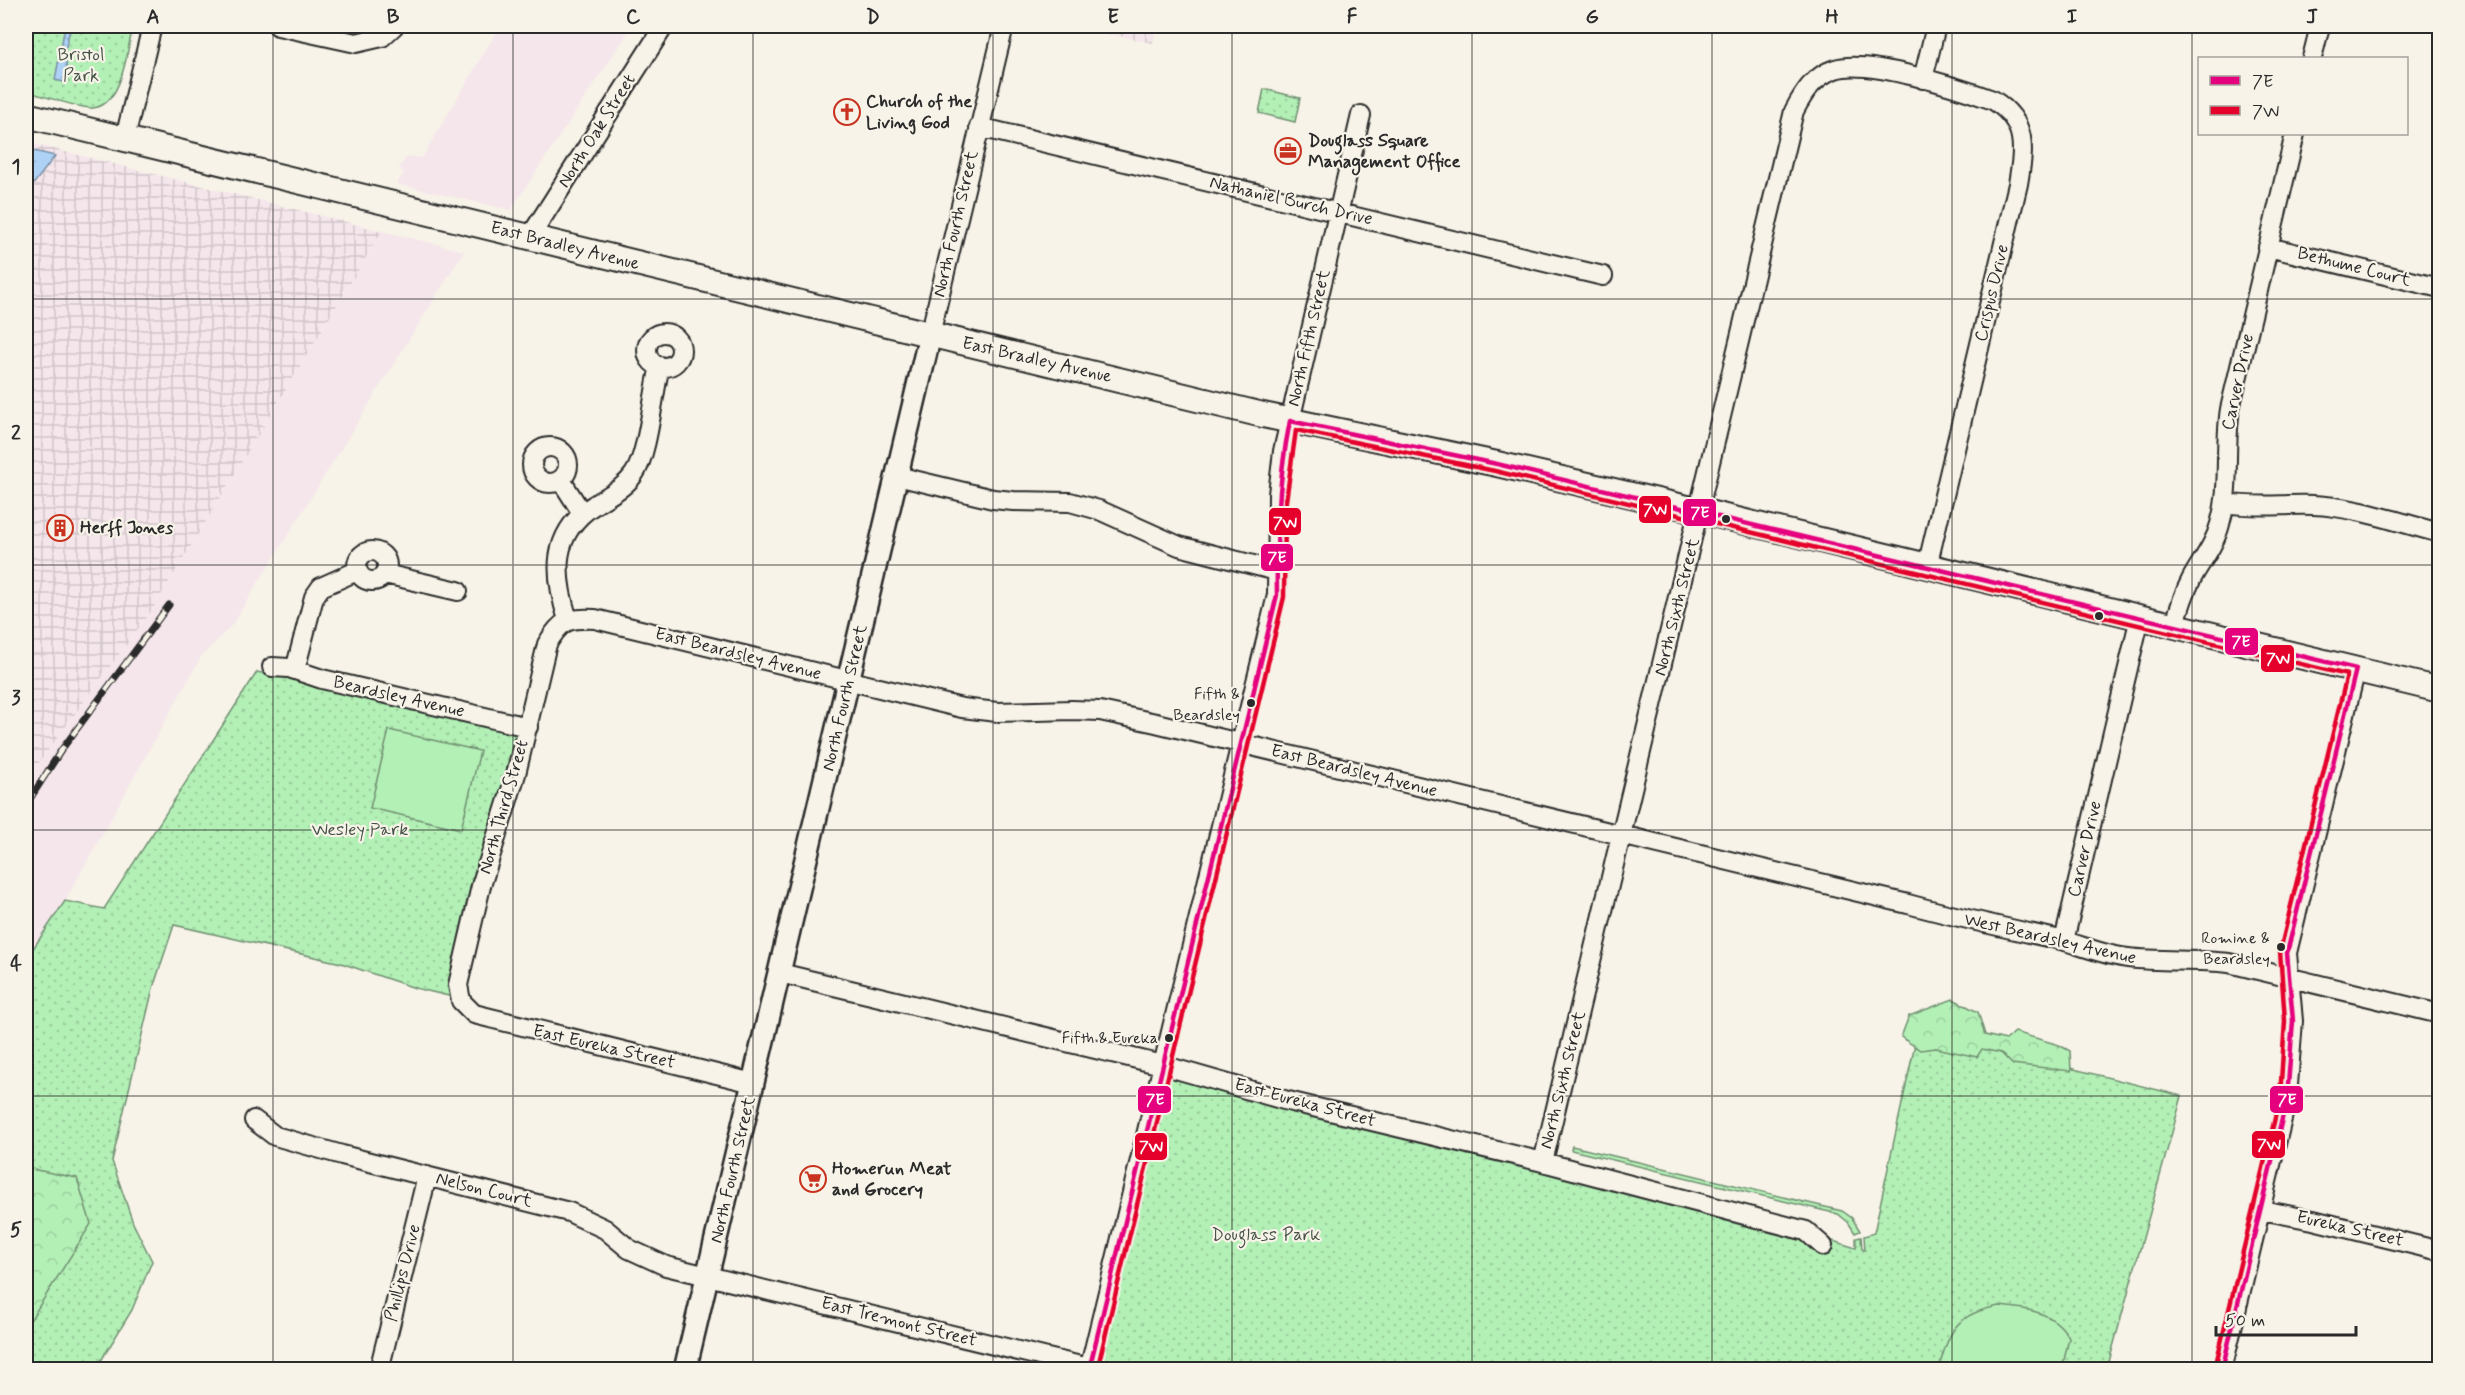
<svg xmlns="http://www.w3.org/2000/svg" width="2465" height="1395" font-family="Mynerve,sans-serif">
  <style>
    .built { fill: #f5e6eb }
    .industrial { fill: url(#industrial-grid) }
    .grass { fill: url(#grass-dots); stroke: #6f8e70; stroke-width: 1.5 }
    .forest { fill: url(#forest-crowns); stroke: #6f8e70; stroke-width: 1.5 }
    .garden { fill: #b3f0b6; stroke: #6f8e70; stroke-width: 1.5 }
    .water { fill: url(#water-ripples); stroke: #7a8fa5; stroke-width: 1.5 }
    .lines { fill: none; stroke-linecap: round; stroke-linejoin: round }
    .minor-casing { stroke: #2b2b2b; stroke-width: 22 }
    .tertiary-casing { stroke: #2b2b2b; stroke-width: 26 }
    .secondary-casing { stroke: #2b2b2b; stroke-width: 28 }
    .minor { stroke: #f7f3e8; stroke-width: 18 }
    .tertiary { stroke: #f7f3e8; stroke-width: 21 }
    .secondary { stroke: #f7f3e8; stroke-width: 24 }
    .rail-casing { stroke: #2b2b2b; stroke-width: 7 }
    .rail { stroke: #f7f3e8; stroke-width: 4.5; stroke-dasharray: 14; stroke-linecap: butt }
    .bus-1-casing { stroke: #f7f3e8; stroke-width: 9 }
    .bus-2-casing { stroke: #f7f3e8; stroke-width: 9 }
    .bus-1 { stroke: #e5007d; stroke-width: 4.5 }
    .bus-2 { stroke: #e4002b; stroke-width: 4.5 }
    .grid { fill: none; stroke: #2b2b2b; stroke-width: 1.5; stroke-opacity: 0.55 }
    .bus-dot { fill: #2b2b2b; stroke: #f7f3e8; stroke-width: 2 }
    .labels { text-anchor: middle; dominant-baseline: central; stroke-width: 4.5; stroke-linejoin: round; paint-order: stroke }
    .bus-label { font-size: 16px; fill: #2b2b2b; stroke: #f7f3e8; text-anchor: end }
    .park-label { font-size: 18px; fill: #465247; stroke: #f7f3e8 }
    .poi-label { font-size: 18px; font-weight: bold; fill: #2b2b2b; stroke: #f7f3e8; text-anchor: start }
    .street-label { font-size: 18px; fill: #2b2b2b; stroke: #f7f3e8 }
    .line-badge { stroke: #f7f3e8; stroke-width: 2 }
    .badge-label { font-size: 16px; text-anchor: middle; font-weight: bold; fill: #fff }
    .neatline { fill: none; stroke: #2b2b2b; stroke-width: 2 }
    .grid-label { font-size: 20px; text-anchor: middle; font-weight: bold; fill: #2b2b2b }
  </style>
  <defs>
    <pattern id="industrial-grid" width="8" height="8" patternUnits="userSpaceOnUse" patternTransform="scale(1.5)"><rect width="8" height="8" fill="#f5e6eb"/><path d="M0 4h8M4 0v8" fill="none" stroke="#d2c5ca"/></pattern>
    <pattern id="grass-dots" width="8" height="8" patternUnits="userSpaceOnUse" patternTransform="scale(1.5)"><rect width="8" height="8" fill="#b3f0b6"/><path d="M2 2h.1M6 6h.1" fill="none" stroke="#9ace9d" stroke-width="1.8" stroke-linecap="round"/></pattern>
    <pattern id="forest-crowns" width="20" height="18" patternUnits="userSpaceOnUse" patternTransform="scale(1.5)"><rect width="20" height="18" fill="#b3f0b6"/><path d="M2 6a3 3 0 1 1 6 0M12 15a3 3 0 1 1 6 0" fill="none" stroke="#9ace9d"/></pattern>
    <pattern id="water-ripples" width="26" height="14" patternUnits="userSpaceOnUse" patternTransform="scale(1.5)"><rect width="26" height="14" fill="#aed2f6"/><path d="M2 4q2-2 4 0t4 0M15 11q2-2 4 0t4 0" fill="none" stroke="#96b4d3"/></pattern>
  </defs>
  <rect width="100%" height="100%" fill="#f7f3e8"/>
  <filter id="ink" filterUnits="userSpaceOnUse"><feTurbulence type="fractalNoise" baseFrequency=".0167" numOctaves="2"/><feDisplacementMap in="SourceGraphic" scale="12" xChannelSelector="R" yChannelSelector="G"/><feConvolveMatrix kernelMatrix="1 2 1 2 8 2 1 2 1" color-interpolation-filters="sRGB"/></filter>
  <g filter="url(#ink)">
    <path class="built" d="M500 26H632L511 210 397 184 404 173 399 167 408 156 422 158Z
      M382 231 464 251 232 625 201 657 65 901 26 959V780L152 610Z"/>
    <path class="industrial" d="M1070 26H1157L1153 43Z
      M26 142 382 231 152 610 26 780Z"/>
    <path class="grass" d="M26 26H133C127 49 123 105 93 108 80 109 41 95 26 91Z
      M1264 89 1300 98 1295 122 1259 113Z
      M257 672 527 727 453 997 415 988 341 963 174 925 153 988 112 1161 133 1223 152 1261 132 1310 96 1369 26 1370V959L65 901 104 909Z
      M1918 1030 2182 1096 2107 1369 1096 1370 1165 1071 1776 1224 1856 1248V1238L1861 1237 1862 1249 1865 1250 1864 1236 1874 1233Z
      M1572 1146 1842 1211 1852 1218 1860 1231 1855 1233 1848 1222 1838 1214 1571 1150Z"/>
    <path class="forest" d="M1953 999 1978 1012 1985 1035 2006 1040 2015 1032 2059 1045 2070 1051 2071 1071 2012 1064 2001 1053 1982 1049 1977 1057 1936 1048 1920 1050 1901 1037 1909 1016Z
      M26 1168 77 1178 91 1224 26 1327Z"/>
    <path class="garden" d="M389 730 480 751 461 829 370 808Z
      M1999 1306C2026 1308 2056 1312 2069 1338L2062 1369H1939C1948 1330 1958 1313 1999 1306Z"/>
    <path class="water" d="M65 26H71L65 50 67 73 64 82 55 80Z
      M34 151 55 156 26 194V172Z"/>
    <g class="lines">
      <defs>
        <path id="minor" d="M278 26 356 43 382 37 394 26
          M2312 58 2320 26
          M1923 79 1936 26
          M979 127 1603 276
          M125 138 152 26
          M530 237 664 26
          M2268 247 2440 288
          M647 350a17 17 0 1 1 34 0a17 17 0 1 1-34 0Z
          M930 335 1004 26
          M532 465a18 18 0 1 1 36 0a18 18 0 1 1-36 0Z
          M897 476 993 499 1013 501 1070 502 1099 510 1179 546 1277 571
          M561 480 582 513
          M2225 503C2255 508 2283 504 2313 505 2352 506 2401 523 2440 533
          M357 566a15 15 0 1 1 30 0a15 15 0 1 1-30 0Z
          M385 574 458 591
          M568 620C554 575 550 534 594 505 607 496 625 488 634 474 648 455 653 393 660 366
          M2175 625C2179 609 2184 593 2192 578 2202 560 2215 544 2220 524 2231 487 2224 447 2230 409L2295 134
          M272 667 289 668 322 679 528 727
          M295 670 314 597 321 587 357 571
          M2064 941 2140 617
          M780 973 1162 1065 1284 1100 1543 1162 1806 1231 1823 1246
          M753 1083 474 1014 461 1001 458 985 481 886 516 774 547 644C561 620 568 618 595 619L962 708 997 712 1072 710 1100 711 1156 723 1908 904C1959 918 2010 929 2061 940 2083 946 2104 955 2128 958 2161 962 2195 959 2229 963L2440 1014
          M254 1120 275 1136 342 1155 569 1212 605 1229 629 1249 666 1266 1089 1368
          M1543 1162 1794 111C1804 92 1814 76 1835 69 1867 58 1960 88 1993 100 2028 122 2024 148 2018 184L1927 567
          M2261 1210 2313 1220 2440 1251
          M379 1370 427 1176
          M1089 1370 1277 595 1278 494 1283 451 1361 115
          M2222 1370 2287 1098 2293 1021 2287 953 2356 669"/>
        <path id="tertiary" d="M685 1370 930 335"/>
        <path id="secondary" d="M26 115 1263 415 1497 464 1700 511 2440 690"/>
      </defs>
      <use href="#minor" class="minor-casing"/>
      <use href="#tertiary" class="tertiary-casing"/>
      <use href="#secondary" class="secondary-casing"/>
      <use href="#minor" class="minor"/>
      <use href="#tertiary" class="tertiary"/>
      <use href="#secondary" class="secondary"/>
      <defs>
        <path id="rail" d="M26 805 62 749 169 605"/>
      </defs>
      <use href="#rail" class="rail-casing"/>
      <use href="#rail" class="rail"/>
      <defs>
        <path id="bus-1" d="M1089 1370 1277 595C1276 536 1278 479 1290 421L1497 464 2356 669 2287 953 2293 1021 2287 1098 2222 1370"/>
        <path id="bus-2" d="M1097 1370 1284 597 1285 508 1296 430 1495 471 2347 675 2280 951 2285 1021 2280 1097 2215 1368"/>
      </defs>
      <use href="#bus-1" class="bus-1-casing"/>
      <use href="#bus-2" class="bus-2-casing"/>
      <use href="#bus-1" class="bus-1"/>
      <use href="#bus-2" class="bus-2"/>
    </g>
  </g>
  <path class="grid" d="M273 26V1370M513 26V1370M753 26V1370M993 26V1370M1232 26V1370M1472 26V1370M1712 26V1370M1952 26V1370M2192 26V1370M26 299H2440M26 565H2440M26 830H2440M26 1096H2440"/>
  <defs>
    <symbol id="church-ring" viewBox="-11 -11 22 22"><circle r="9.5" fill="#f7f3e8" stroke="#c8321e" stroke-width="1.5"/><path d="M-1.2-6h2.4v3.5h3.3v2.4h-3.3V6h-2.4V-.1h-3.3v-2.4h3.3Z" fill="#c8321e"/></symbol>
    <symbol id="office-ring" viewBox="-11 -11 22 22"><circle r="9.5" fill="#f7f3e8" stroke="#c8321e" stroke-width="1.5"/><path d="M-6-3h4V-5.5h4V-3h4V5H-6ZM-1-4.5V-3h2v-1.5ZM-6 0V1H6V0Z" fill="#c8321e"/></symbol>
    <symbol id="building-ring" viewBox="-11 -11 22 22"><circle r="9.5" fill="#f7f3e8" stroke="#c8321e" stroke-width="1.5"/><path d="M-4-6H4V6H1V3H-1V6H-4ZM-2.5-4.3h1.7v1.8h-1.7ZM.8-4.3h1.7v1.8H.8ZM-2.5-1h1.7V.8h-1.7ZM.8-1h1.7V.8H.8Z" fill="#c8321e"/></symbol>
    <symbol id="supermarket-ring" viewBox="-11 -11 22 22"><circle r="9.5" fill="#f7f3e8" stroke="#c8321e" stroke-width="1.5"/><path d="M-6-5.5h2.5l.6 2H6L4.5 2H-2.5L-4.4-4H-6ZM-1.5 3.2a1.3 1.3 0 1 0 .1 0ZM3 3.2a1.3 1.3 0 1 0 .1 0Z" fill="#c8321e"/></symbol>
  </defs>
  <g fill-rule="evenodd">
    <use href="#church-ring" x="832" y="97" width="30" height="30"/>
    <use href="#office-ring" x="1273" y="136" width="30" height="30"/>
    <use href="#building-ring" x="45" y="513" width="30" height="30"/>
    <use href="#supermarket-ring" x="798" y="1164" width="30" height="30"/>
  </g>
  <g class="bus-dot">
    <circle cx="1726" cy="519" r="5"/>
    <circle cx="2099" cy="616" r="5"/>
    <circle cx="1251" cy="703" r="5"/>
    <circle cx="2281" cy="947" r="5"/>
    <circle cx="1169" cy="1038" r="5"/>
  </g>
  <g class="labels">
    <g class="bus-label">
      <text x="1240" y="694">Fifth &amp;<tspan x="1240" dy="21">Beardsley</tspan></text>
      <text x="2270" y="938">Romine &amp;<tspan x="2270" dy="21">Beardsley</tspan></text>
      <text x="1158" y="1038">Fifth &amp; Eureka</text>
    </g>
    <g class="park-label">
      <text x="81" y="55">Bristol<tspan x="81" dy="21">Park</tspan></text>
      <text x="360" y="830">Wesley Park</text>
      <text x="1266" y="1235">Douglass Park</text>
    </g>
    <g class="poi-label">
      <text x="866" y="102">Church of the<tspan x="866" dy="21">Living God</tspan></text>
      <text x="1308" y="141">Douglass Square<tspan x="1308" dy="21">Management Office</tspan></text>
      <text x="80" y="528">Herff Jones</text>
      <text x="832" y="1169">Homerun Meat<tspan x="832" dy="21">and Grocery</tspan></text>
    </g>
    <g class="street-label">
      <text transform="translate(597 131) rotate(-58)">North Oak Street</text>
      <text transform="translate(1291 201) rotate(13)">Nathaniel Burch Drive</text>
      <text transform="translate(956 224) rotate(-77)">North Fourth Street</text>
      <text transform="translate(565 246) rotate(14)">East Bradley Avenue</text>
      <text transform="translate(2354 267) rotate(14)">Bethume Court</text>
      <text transform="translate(1992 293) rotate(-77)">Crispus Drive</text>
      <text transform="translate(1309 338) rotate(-77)">North Fifth Street</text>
      <text transform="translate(1037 360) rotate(13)">East Bradley Avenue</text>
      <text transform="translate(2238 382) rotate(-78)">Carver Drive</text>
      <text transform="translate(1677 607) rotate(-76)">North Sixth Street</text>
      <text transform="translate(738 654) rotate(14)">East Beardsley Avenue</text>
      <text transform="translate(399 697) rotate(13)">Beardsley Avenue</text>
      <text transform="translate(845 698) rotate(-77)">North Fourth Street</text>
      <text transform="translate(1354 771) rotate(14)">East Beardsley Avenue</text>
      <text transform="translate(504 807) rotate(-74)">North Third Street</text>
      <text transform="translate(2085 849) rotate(-77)">Carver Drive</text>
      <text transform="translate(2050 939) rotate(13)">West Beardsley Avenue</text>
      <text transform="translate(604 1047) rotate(13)">East Eureka Street</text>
      <text transform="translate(1563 1080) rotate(-76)">North Sixth Street</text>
      <text transform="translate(1305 1103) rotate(15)">East Eureka Street</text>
      <text transform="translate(733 1170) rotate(-77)">North Fourth Street</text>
      <text transform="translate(484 1190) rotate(14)">Nelson Court</text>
      <text transform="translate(2350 1229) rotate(13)">Eureka Street</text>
      <text transform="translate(403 1273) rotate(-76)">Phillips Drive</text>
      <text transform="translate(899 1322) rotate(14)">East Tremont Street</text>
    </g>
  </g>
  <g class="line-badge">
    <rect x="1638" y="495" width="34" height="29" rx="6" fill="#e4002b"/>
    <rect x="1682" y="498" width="35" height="29" rx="6" fill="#e5007d"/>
    <rect x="1268" y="507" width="34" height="29" rx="6" fill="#e4002b"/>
    <rect x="1260" y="543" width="34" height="29" rx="6" fill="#e5007d"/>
    <rect x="2224" y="627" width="35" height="29" rx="6" fill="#e5007d"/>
    <rect x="2260" y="644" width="35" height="29" rx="6" fill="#e4002b"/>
    <rect x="2269" y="1085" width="35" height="29" rx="6" fill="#e5007d"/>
    <rect x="1137" y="1085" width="35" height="29" rx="6" fill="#e5007d"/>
    <rect x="2251" y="1130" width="35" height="29" rx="6" fill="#e4002b"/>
    <rect x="1134" y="1132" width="34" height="29" rx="6" fill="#e4002b"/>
  </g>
  <g class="badge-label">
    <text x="1655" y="515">7W</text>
    <text x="1700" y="518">7E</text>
    <text x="1285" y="528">7W</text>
    <text x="1277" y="563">7E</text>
    <text x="2241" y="647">7E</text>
    <text x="2278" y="664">7W</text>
    <text x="2287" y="1105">7E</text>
    <text x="1155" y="1105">7E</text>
    <text x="2269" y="1150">7W</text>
    <text x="1151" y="1152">7W</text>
  </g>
  <rect width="2465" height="1395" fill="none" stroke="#f7f3e8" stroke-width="66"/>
  <rect x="2198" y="57" width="210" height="78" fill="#f7f3e8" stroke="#a5a39c" stroke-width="1.5"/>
  <rect x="2210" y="76" width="30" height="9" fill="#e5007d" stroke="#a5a39c" stroke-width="1.5"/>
  <text x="2252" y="87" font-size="18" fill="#2b2b2b">7E</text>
  <rect x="2210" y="106" width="30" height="9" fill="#e4002b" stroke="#a5a39c" stroke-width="1.5"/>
  <text x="2252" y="117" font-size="18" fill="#2b2b2b">7W</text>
  <path d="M2216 1326v9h140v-9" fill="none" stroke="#2b2b2b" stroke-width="3"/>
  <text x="2225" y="1326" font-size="18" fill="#2b2b2b" stroke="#f7f3e8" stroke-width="4.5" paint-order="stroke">50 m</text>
  <rect x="33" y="33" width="2399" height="1329" class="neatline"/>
  <g class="grid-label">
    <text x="153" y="23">A</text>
    <text x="393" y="23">B</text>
    <text x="633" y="23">C</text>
    <text x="873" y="23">D</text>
    <text x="1113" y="23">E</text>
    <text x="1352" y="23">F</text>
    <text x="1592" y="23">G</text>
    <text x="1832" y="23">H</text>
    <text x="2072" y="23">I</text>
    <text x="2312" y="23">J</text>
    <text x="16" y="173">1</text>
    <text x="16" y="439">2</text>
    <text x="16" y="704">3</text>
    <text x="16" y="970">4</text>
    <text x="16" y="1236">5</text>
  </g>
</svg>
